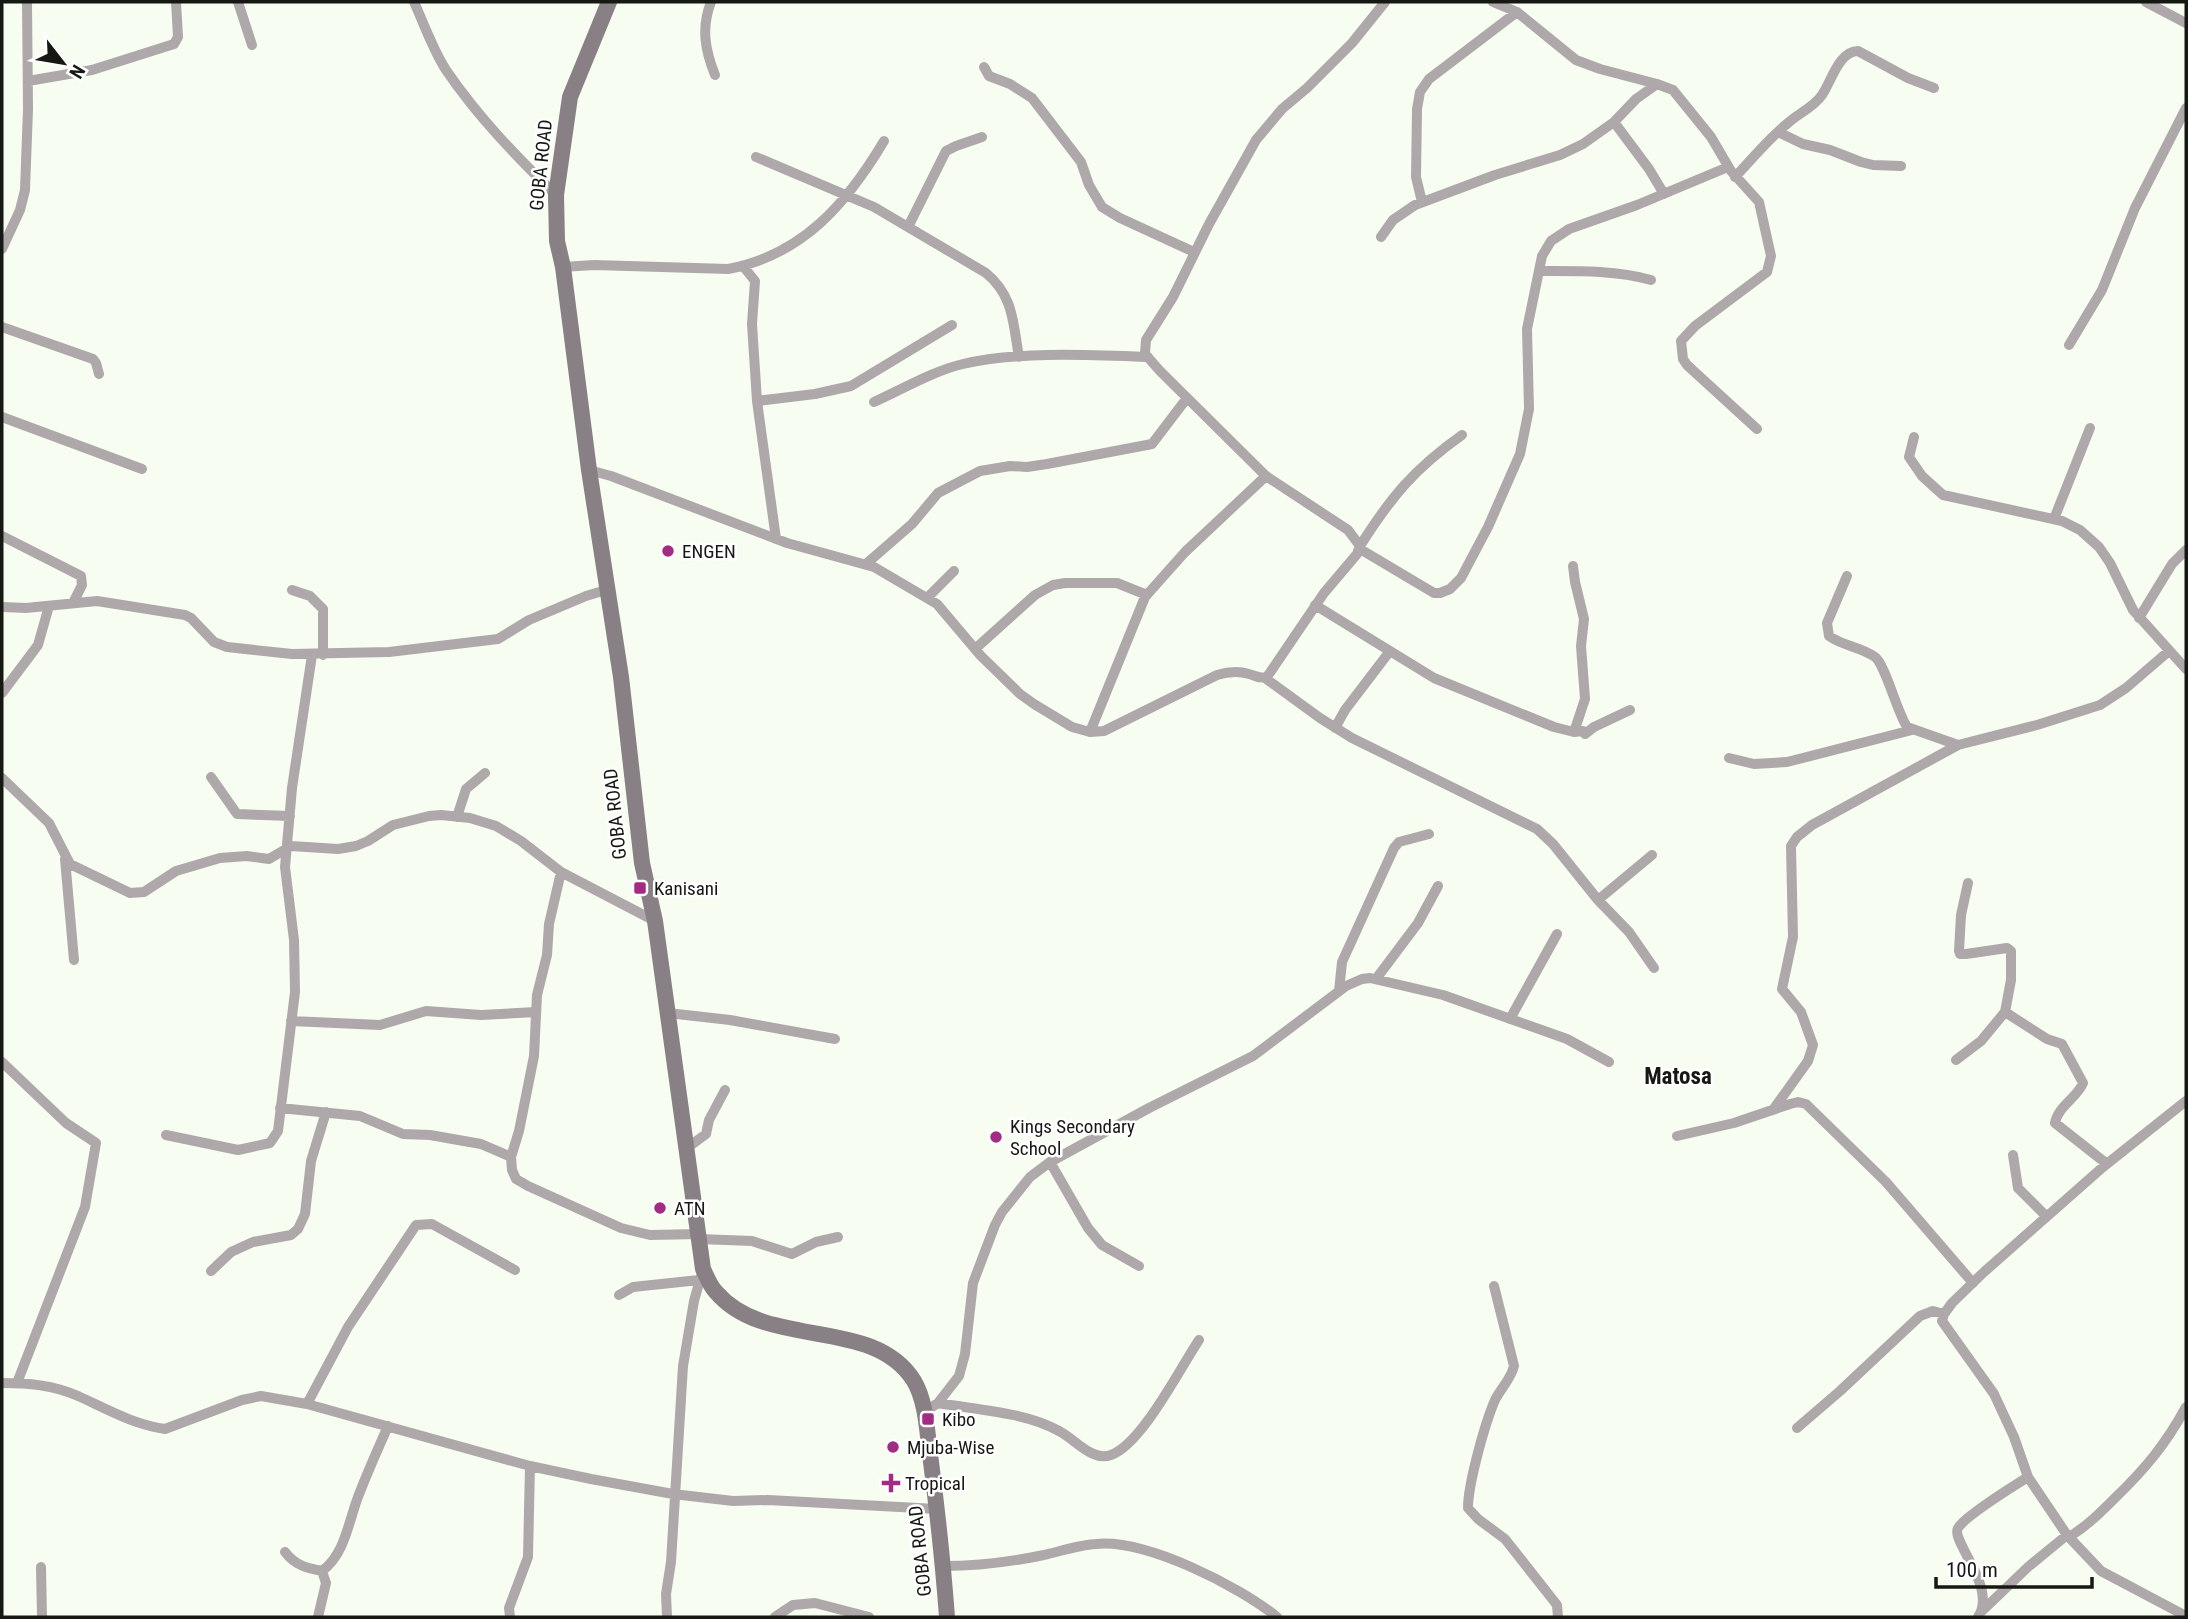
<svg xmlns="http://www.w3.org/2000/svg" width="2188" height="1619" font-family="'Roboto Condensed',sans-serif">
  <style>
    .lines { fill: none; stroke-linecap: round; stroke-linejoin: round }
    .minor { stroke: #aea8ab; stroke-width: 10 }
    .secondary { stroke: #888085; stroke-width: 16 }
    .poi-dot { fill: #a22b84; stroke: #fff; stroke-width: 2.5 }
    .labels { text-anchor: middle; dominant-baseline: central; stroke-width: 5; stroke-linejoin: round; paint-order: stroke }
    .street-label { font-size: 19px; fill: #161813; stroke: #fff }
    .poi-label { font-size: 19px; fill: #161813; stroke: #fff; text-anchor: start }
    .quarter-label { font-size: 23px; font-weight: bold; fill: #161813; stroke: #fff }
  </style>
  <rect width="100%" height="100%" fill="#f7fef1"/>
  <g class="lines">
    <path class="minor" d="M238 2 252 45
      M414 2C424 24 433 50 446 70 478 117 516 156 556 195
      M711 2C701 28 705 50 715 75
      M1493 2 1517 12 1576 60 1600 69 1657 84 1673 90 1711 137 1731 171 1759 202 1771 256 1767 272 1695 326 1681 341 1683 359 1687 365 1757 429
      M2146 2 2186 23
      M984 67 989 76 1010 84 1032 98 1081 162 1089 185 1102 207 1120 218 1194 252
      M28 81 92 70 174 44 178 37 176 2
      M1614 122 1649 169 1664 194
      M1778 132 1803 144 1830 150 1861 162 1873 165 1901 166
      M756 157 874 207 986 273C1014 296 1013 324 1019 357
      M1735 177C1752 159 1769 138 1788 123 1799 113 1814 107 1822 95 1831 82 1839 51 1858 51L1908 78 1934 88
      M1422 202 1416 177 1417 109 1420 92 1429 79 1517 12
      M908 227 946 151 956 146 982 137
      M1381 237 1393 220 1415 205 1495 175 1560 155 1583 144 1614 122 1636 99 1657 84
      M2 249 20 210 25 190 28 109 27 2
      M743 266 755 281 752 324 757 401 776 539
      M563 267 594 265 728 269C803 255 847 203 884 141
      M1539 271C1576 271 1615 270 1651 280
      M2 327 93 359 96 363 99 374
      M2069 345 2102 290 2135 208 2186 108
      M757 401 815 394 851 386 952 325
      M874 402C903 389 933 371 963 364 1017 351 1092 355 1148 357
      M2 417 142 469
      M1914 437 1909 457 1922 476 1943 495 2062 521 2080 530 2099 547 2110 563 2133 610 2186 669
      M589 470 611 476 787 543 874 567 937 604 981 656 1020 694 1034 704 1072 727 1090 732 1104 731 1217 675C1227 672 1239 671 1249 674 1257 676 1259 679 1267 677L1324 593 1357 554 1360 546 1348 530 1266 476 1160 371 1145 354 1146 340 1173 297 1209 224 1256 140 1282 109 1307 88 1352 43 1385 2
      M2054 519 2090 428
      M2 536 81 576 82 585 73 603
      M1360 546C1391 497 1414 469 1462 435
      M1360 549 1434 593H1440L1450 589 1461 578 1488 527 1520 454 1529 409 1527 329 1542 256 1551 241 1569 229 1637 205 1728 167
      M866 564 912 524 938 493 980 471 1010 466 1027 467 1047 464 1152 444 1187 398
      M1573 566 1575 582 1584 619 1581 646 1585 699 1574 732
      M1847 576 1827 623 1829 636C1843 646 1861 647 1875 657 1885 664 1897 712 1907 727L1958 745
      M292 590 310 596 323 609V655
      M928 597 954 571
      M1315 605 1434 678 1554 727 1574 732 1583 731 1585 734 1594 727 1630 710
      M2 607 26 608 97 601 185 615 191 618 214 642 227 647 292 654 389 652 498 639 529 620 586 596 609 589
      M2139 618 2172 564 2186 550
      M975 649 1035 595 1053 585 1065 583H1117L1147 595
      M1265 678 1320 718 1352 738 1537 829 1553 844 1598 900 1629 932 1654 968
      M2 693 38 645 49 606
      M1335 728 1345 710 1390 651
      M1090 732 1145 597 1185 552 1266 476
      M1729 758 1754 764 1787 762 1912 730
      M211 777 237 814 290 816
      M2 778 49 823 70 864 130 893 144 892 176 871 220 858 247 856 269 859 291 846 338 849 356 846 368 841 393 825 429 816 441 815 470 818 496 826 521 841 561 872 655 921
      M457 817 466 789 485 773
      M65 859 74 960
      M561 872 549 924 547 955 537 995 534 1056 519 1131 511 1157 512 1170 516 1179 528 1186 621 1228 650 1235 699 1234
      M1968 883 1961 915 1959 951 1960 954H1966L2007 948 2011 951V980L2005 1012 2047 1039 2062 1044 2083 1083C2077 1098 2058 1106 2055 1123L2107 1164
      M1598 900 1652 855
      M1376 979 1418 923 1438 886
      M1339 991 1342 962 1394 848 1399 842 1429 834
      M668 1013 730 1020 835 1039
      M1510 1019 1557 934
      M291 1021 380 1025 426 1011 481 1015 536 1012
      M1956 1060 1981 1041 2005 1012
      M2 1062 66 1123 96 1143 85 1207 17 1383
      M2186 1101 2103 1167 1984 1272 1952 1303 1944 1314 1942 1321 1994 1394 2014 1437 2028 1477 2067 1535 2101 1571 2186 1616
      M280 1108 360 1116 403 1134 430 1135 481 1144 511 1157
      M1773 1110 1808 1061 1813 1045 1801 1012 1782 989 1793 937 1791 846 1797 837 1812 825 1958 745 2037 725 2100 705 2126 688 2169 651
      M166 1135 238 1150 270 1143 278 1131 295 992 294 940 285 867 292 788 312 655
      M1677 1136 1734 1123 1790 1104 1798 1102 1806 1104 1886 1182 1973 1283
      M687 1148 706 1134 709 1120 725 1090
      M2013 1155 2018 1188 2046 1216
      M1050 1162 1088 1228 1102 1245 1139 1266
      M699 1239 752 1241 792 1254 816 1242 838 1237
      M211 1271 231 1252 253 1242 291 1235 298 1229 305 1214 311 1161 326 1112
      M1494 1286 1514 1366C1511 1379 1501 1388 1495 1400 1485 1423 1468 1484 1468 1508L1478 1519 1505 1539 1557 1605 1558 1617
      M619 1295 633 1287 699 1280
      M2 1383C28 1383 53 1385 78 1396 107 1409 132 1424 165 1429L242 1400 261 1396 307 1404 530 1466 591 1479 673 1494 733 1501 768 1500 937 1509
      M938 1403C978 1410 1024 1412 1059 1431 1075 1439 1092 1462 1111 1455 1142 1444 1180 1368 1199 1340
      M307 1404 348 1327 416 1225 432 1224 515 1270
      M924 1412 938 1403 959 1376 965 1354 973 1283 995 1225 1002 1212 1030 1177 1050 1162 1149 1108 1253 1056 1346 986 1362 979 1370 978 1443 995 1567 1039 1609 1062
      M1797 1428 1840 1391 1920 1316 1933 1311 1944 1314
      M2069 1537C2087 1526 2101 1512 2115 1498 2145 1469 2166 1444 2186 1407
      M285 1552C295 1565 306 1568 322 1571 345 1554 348 1523 358 1497 367 1473 378 1449 388 1426
      M943 1566C978 1566 1010 1562 1044 1555 1061 1551 1079 1545 1096 1544 1146 1539 1239 1586 1277 1617
      M41 1567 42 1617
      M1982 1611 2028 1567 2067 1535
      M318 1617 326 1583 322 1571
      M510 1617 509 1608 528 1557 530 1466
      M667 1617 666 1594 671 1562 683 1366 694 1301 703 1269
      M775 1617 793 1605 815 1603 869 1617
      M1978 1617C1998 1587 1950 1541 1958 1528 1966 1515 2014 1486 2028 1477"/>
    <path class="secondary" d="M609 2 570 97 556 195 557 241 563 267 589 470 621 677 642 863 655 921 703 1269C707 1277 710 1286 716 1292 766 1351 873 1315 914 1381 926 1401 927 1431 930 1454 937 1508 943 1563 947 1617"/>
  </g>
  <g class="poi-dot">
    <circle cx="668" cy="551" r="7"/>
    <rect x="633" y="881" width="14" height="14" rx="3.5"/>
    <circle cx="996" cy="1137" r="7"/>
    <circle cx="660" cy="1208" r="7"/>
    <rect x="921" y="1412" width="14" height="14" rx="3.5"/>
    <circle cx="893" cy="1447" r="7"/>
    <path d="M887.5 1472.5h7v7h7v7h-7v7h-7v-7h-7v-7h7z"/>
  </g>
  <g class="labels">
    <g class="street-label">
      <text transform="translate(541 165) rotate(-84)">GOBA ROAD</text>
      <text transform="translate(615 814) rotate(-96)">GOBA ROAD</text>
      <text transform="translate(920 1551) rotate(-96)">GOBA ROAD</text>
    </g>
    <g class="poi-label">
      <text x="682" y="551">ENGEN</text>
      <text x="654" y="888">Kanisani</text>
      <text x="1010" y="1126">Kings Secondary<tspan x="1010" dy="22">School</tspan></text>
      <text x="674" y="1208">ATN</text>
      <text x="942" y="1419">Kibo</text>
      <text x="907" y="1447">Mjuba-Wise</text>
      <text x="905" y="1483">Tropical</text>
    </g>
    <g class="quarter-label">
      <text x="1678" y="1076">Matosa</text>
    </g>
  </g>
  <rect width="2188" height="1619" fill="none" stroke="#161813" stroke-width="7"/>
  <g transform="translate(63 63) rotate(121)" stroke="#ffffff" stroke-width="5" paint-order="stroke">
  <path d="M0-5L12 26L0 18L-12 26Z" fill="#161813"/>
  <text y="-10" font-size="19" font-weight="bold" text-anchor="middle" fill="#161813">N</text>
  </g>
  <path d="M1936 1577v10h156v-10" fill="none" stroke="#161813" stroke-width="3.5"/>
  <text x="1946" y="1577" font-size="21" fill="#161813" stroke="#ffffff" stroke-width="5" paint-order="stroke">100 m</text>
</svg>
